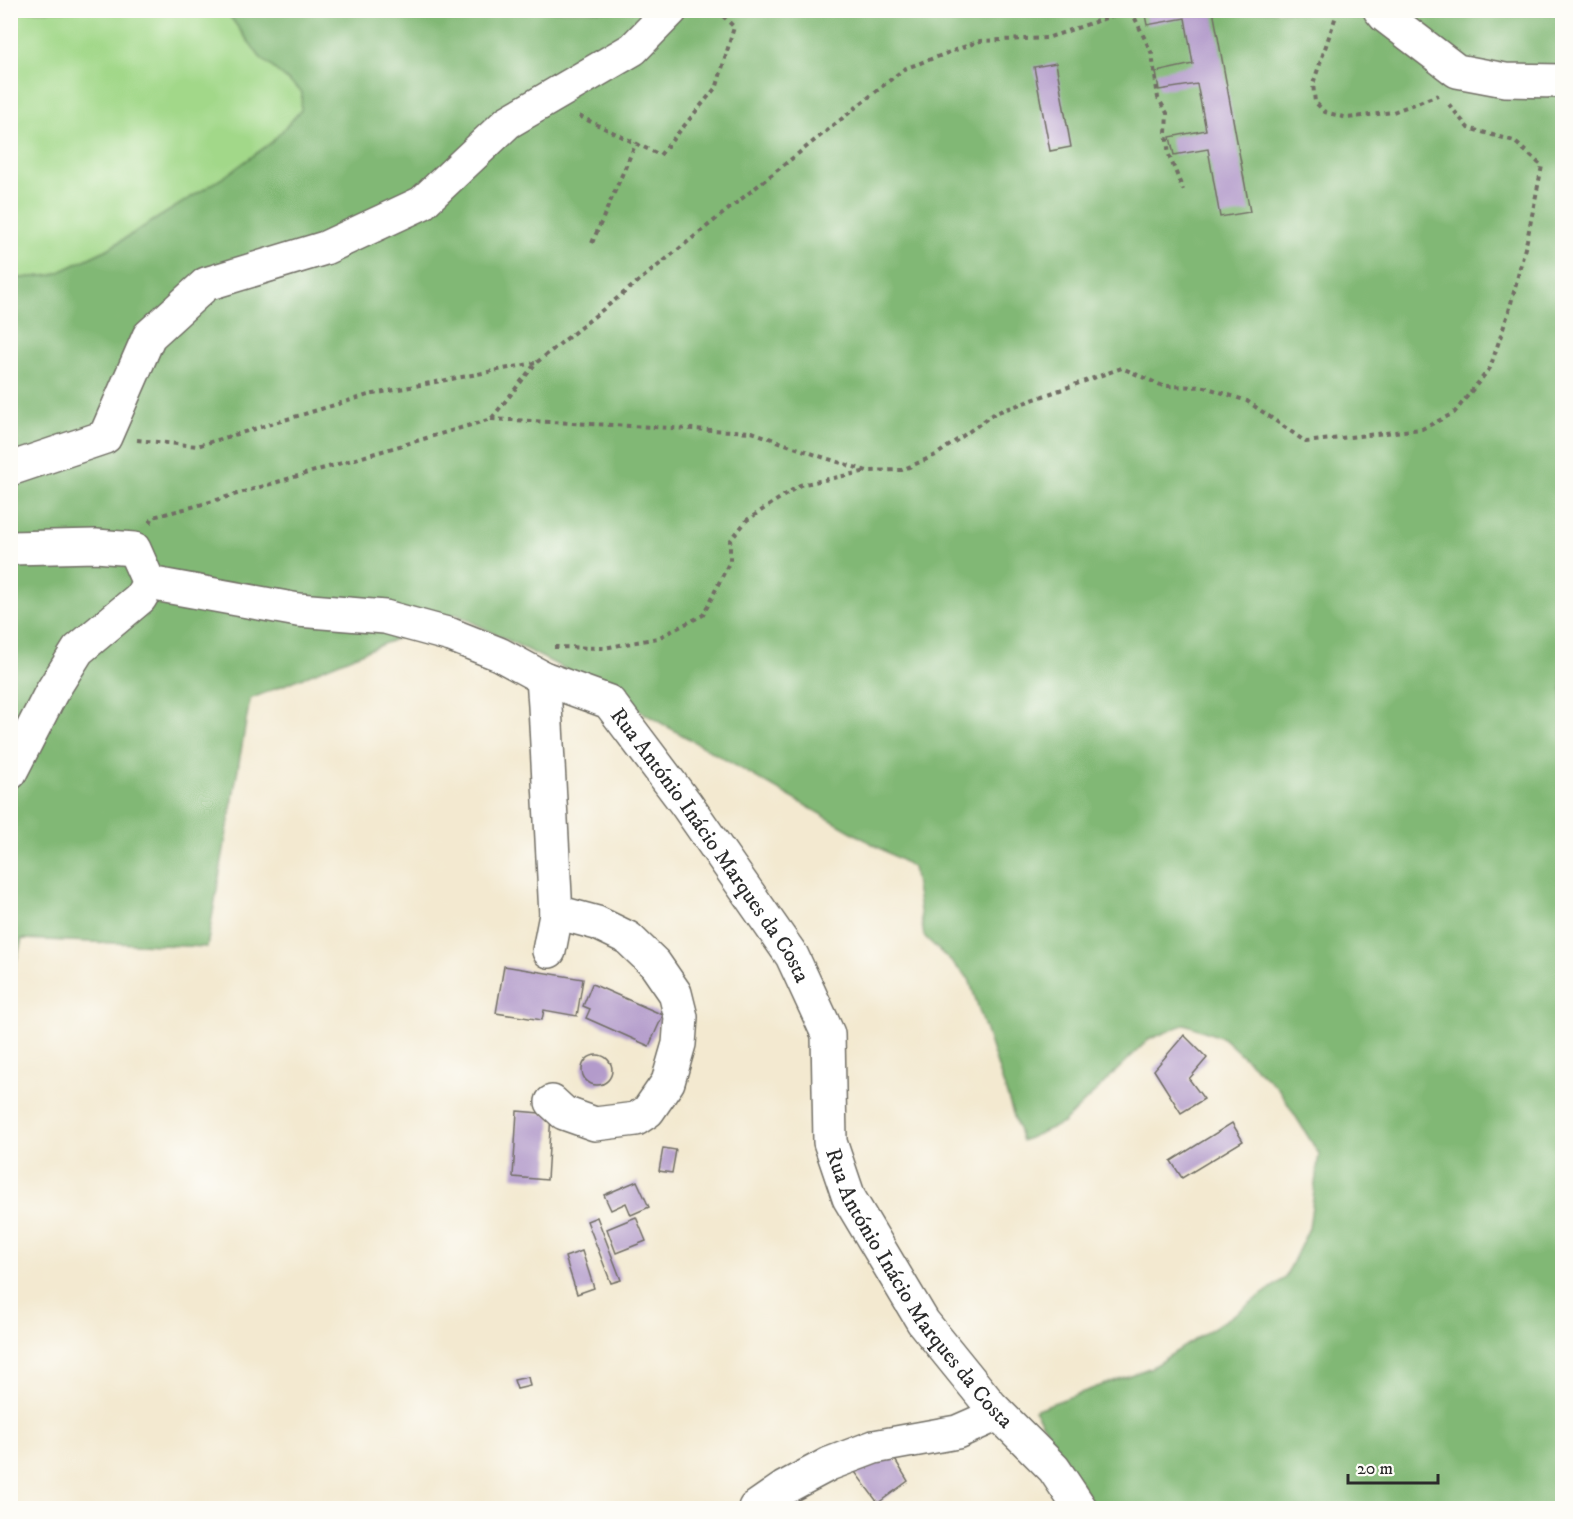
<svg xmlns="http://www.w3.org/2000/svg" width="1573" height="1519" font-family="'IM FELL DW Pica',serif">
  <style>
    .green { fill: #a2d889; stroke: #66825a; stroke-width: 1.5 }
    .forest { fill: #81b875; stroke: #567250; stroke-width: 1.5 }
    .building { fill: #b39bcb }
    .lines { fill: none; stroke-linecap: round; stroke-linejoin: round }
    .minor-casing { stroke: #716e65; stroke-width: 36 }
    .path { stroke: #716e65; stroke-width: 4; stroke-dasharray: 4.5 4.5; stroke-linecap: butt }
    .minor { stroke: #fff; stroke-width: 33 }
    .labels { text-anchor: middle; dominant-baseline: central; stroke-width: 4.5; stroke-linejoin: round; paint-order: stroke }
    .street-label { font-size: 22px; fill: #2b2b2b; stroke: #fdfcf7 }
  </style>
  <rect width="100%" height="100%" fill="#fdfcf7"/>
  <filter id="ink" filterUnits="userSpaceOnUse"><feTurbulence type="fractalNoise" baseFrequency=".0167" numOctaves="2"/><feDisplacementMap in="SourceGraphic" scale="12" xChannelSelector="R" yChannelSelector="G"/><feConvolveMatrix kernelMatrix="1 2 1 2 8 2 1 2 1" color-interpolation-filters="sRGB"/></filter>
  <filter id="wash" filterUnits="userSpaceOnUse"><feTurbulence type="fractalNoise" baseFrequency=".008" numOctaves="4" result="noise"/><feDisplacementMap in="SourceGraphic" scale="24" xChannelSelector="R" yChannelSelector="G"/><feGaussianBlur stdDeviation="1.35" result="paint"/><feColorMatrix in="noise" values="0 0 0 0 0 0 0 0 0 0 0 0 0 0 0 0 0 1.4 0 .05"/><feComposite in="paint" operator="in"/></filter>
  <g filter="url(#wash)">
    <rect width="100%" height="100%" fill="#f3e9d0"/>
    <path class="green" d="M11 11H226L260 57 302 92V110L272 142 224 177 108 249 53 275 11 279Z"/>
    <path class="forest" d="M226 11H1562V1508H1095L1034 1410 1152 1367 1235 1314 1285 1278 1309 1228 1319 1154 1278 1088 1223 1038 1185 1024 1148 1040 1063 1123 1022 1141 969 979 924 936 913 867 579 676 456 614 250 699 207 947 22 939 11 982 10 461 18 453 10 432 11 279 53 275 108 249 224 177 272 142 301 110 302 92 260 57Z"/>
    <g id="blocks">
      <path class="building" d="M1144 10H1213L1250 212 1220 217 1208 149 1174 155 1170 137 1206 130 1197 84 1159 90 1156 72 1193 64 1185 18 1147 25Z
        M1056 63 1071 147 1050 151 1034 67Z
        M504 966 583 979 577 1016 544 1010 542 1020 496 1013Z
        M592 984 663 1015 649 1046 586 1018 590 1009 583 1006Z
        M1184 1035 1207 1058 1189 1079 1204 1099 1181 1113 1154 1070Z
        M582 1070a15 15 0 1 1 30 0a15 15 0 1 1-30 0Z
        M517 1111 551 1114 547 1180 513 1177Z
        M1232 1123 1243 1141 1182 1178 1171 1161Z
        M663 1148 676 1150 672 1173 659 1171Z
        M637 1181 649 1207 631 1215 626 1203 611 1210 604 1195Z
        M597 1217 621 1280 611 1283 587 1221Z
        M636 1217 646 1241 616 1253 607 1229Z
        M582 1251 594 1288 577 1294 565 1257Z
        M528 1377 530 1386 517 1389 514 1380Z
        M888 1448 908 1481 878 1503 855 1472Z"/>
    </g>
  </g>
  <g filter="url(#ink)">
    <use href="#blocks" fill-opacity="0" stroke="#716e65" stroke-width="1.5"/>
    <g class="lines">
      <defs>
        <g id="minor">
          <path d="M1380 10 1385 16 1457 71 1505 80 1562 81"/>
          <path d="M10 469 105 437 149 336 206 284 325 248 422 203 508 122 633 49 671 10"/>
          <path id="s1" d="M10 548 96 546 134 549 149 583 298 610 385 617 451 635 499 654 543 678 609 702 686 804 792 956 828 1034 830 1142 849 1198 923 1322 991 1406 1054 1469 1080 1508"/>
          <path d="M543 678 545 706 556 915 549 951"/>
          <path d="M10 773 51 693 78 650 140 598 149 583"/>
          <path d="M552 1102 564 1113 595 1124 636 1119 648 1111 668 1082 679 1044 681 1017 675 993 655 964 628 938 597 923 556 912"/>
          <path d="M755 1508 784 1488 829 1464 874 1447 957 1432 998 1414"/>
        </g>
      </defs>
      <use href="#minor" class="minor-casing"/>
      <path class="path" d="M1131 10 1152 54 1158 98 1167 113 1166 133 1169 155 1183 190
        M1338 10 1313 84 1315 102 1325 112 1347 118 1393 112 1438 95
        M579 116 660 155 717 86 734 27 717 10
        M592 243 636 143
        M491 419 752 432 819 456 867 471 902 470 936 455 995 413 1122 368 1163 386 1205 387 1247 401 1306 442 1422 429 1454 413 1490 368 1509 311 1527 240 1542 166 1514 141 1468 128 1447 102
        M137 440 197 446 368 395 535 363
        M150 523 153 517 196 506 491 419 536 363 904 69 980 41 1047 38 1130 10
        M554 647 604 648 658 638 703 615 730 561V541L747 520 800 485 867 471"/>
      <use href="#minor" class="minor"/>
    </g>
  </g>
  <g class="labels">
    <g class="street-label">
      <text stroke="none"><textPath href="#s1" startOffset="816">Rua António Inácio Marques da Costa</textPath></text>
      <text stroke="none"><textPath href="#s1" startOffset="1320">Rua António Inácio Marques da Costa</textPath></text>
    </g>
  </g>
  <rect width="1573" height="1519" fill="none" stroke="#fdfcf7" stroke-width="36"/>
  <path d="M1348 1474v9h90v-9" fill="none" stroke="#2b2b2b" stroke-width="3"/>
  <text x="1357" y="1474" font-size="18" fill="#2b2b2b" stroke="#fdfcf7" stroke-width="4.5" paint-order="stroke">20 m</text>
</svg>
